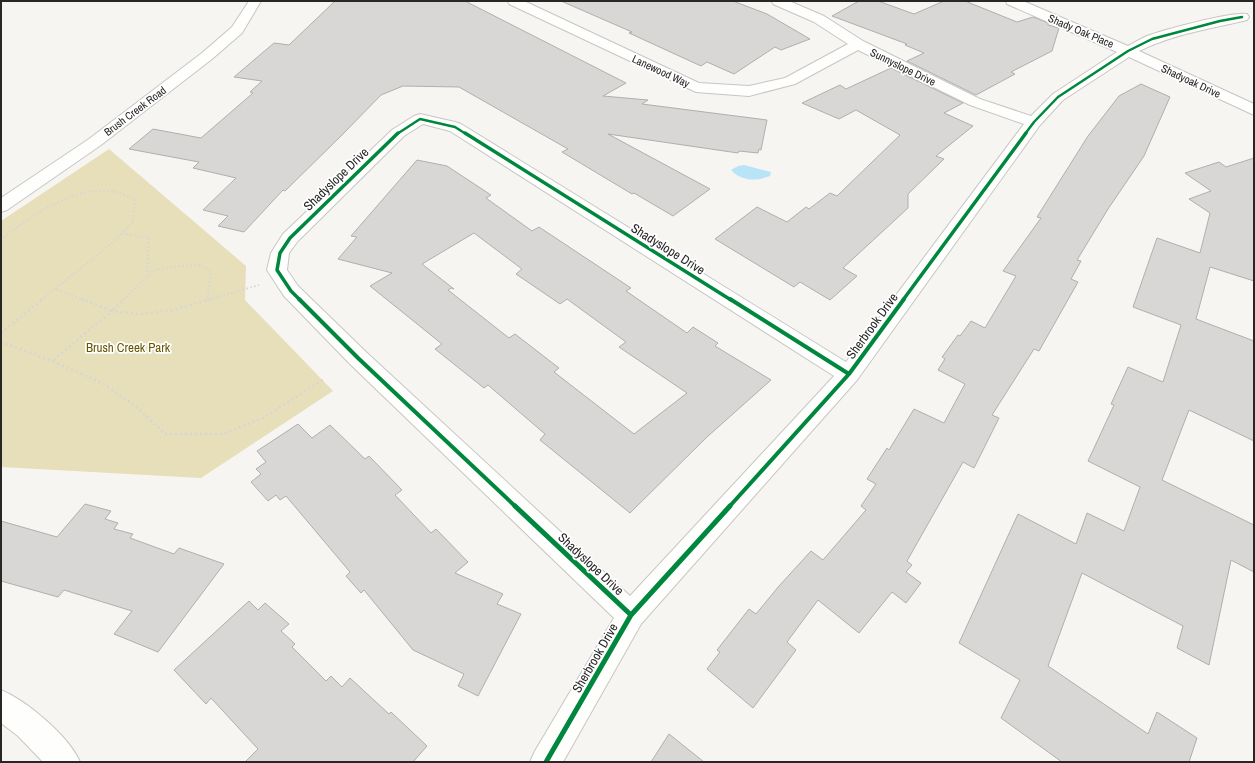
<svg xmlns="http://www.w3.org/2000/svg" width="1255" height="763" font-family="'Archivo Narrow',sans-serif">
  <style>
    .green { fill: #e7deba }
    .water { fill: #b9e4f8 }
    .building { fill: #d8d7d5; stroke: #b0afae; fill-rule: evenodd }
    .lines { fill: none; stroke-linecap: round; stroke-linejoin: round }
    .street-casing { stroke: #c7c6c4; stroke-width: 2 }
    .secondary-casing { stroke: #c7c6c4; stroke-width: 2 }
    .path-far1 { stroke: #d6d6d5; stroke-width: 2; stroke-dasharray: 1.5 2.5; stroke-linecap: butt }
    .path { stroke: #d6d6d5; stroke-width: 2.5; stroke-dasharray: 2 3; stroke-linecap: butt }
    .street { fill: #fefefd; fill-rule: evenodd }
    .secondary { fill: #fefefd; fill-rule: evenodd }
    .cycleway-far3-casing { stroke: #fff; stroke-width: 4 }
    .cycleway-far2-casing { stroke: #fff; stroke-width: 5.5 }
    .cycleway-far1-casing { stroke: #fff; stroke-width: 6 }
    .cycleway-casing { stroke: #fff; stroke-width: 8 }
    .cycleway-far3 { stroke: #00873e; stroke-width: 2.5 }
    .cycleway-far2 { stroke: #00873e; stroke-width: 3.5 }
    .cycleway-far1 { stroke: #00873e; stroke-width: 4 }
    .cycleway { stroke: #00873e; stroke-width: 5 }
    .labels { text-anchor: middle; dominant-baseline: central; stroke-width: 3.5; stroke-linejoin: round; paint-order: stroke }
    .far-street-label { font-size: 11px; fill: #282726; stroke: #fff }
    .street-label { font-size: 13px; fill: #282726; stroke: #fff }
    .park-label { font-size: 13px; fill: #665401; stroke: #fff }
  </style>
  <rect width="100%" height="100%" fill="#f6f5f2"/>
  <path class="green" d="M109 149 246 266 245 300 333 391 201 478 1 467V221Z"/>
  <path class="water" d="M744 165 771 172 770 176C757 181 742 182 731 170L738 166Z"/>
  <path class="building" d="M335 1H465L626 83 603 96 648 100 642 104 767 120 761 150 759 149 758 153 739 151 738 153 608 134 710 189 673 216 634 193 632 194 562 152 568 149 459 87 403 86 381 95 342 135 285 191 283 190 244 232 218 226 228 216 203 210 236 178 193 168 199 162 129 149 153 129 201 138 253 93 250 92 262 81 234 77 274 43 289 45Z
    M561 1H733L767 14 810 39 781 50 775 47 734 74 707 62 701 66 629 33 632 32Z
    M859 1H878L914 14 944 1H965L1017 22 1033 17 1048 23V25L1059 28 1052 51 1011 72 1015 74 976 95 907 61 924 53 905 45 907 44 832 16Z
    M891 68 963 103 944 113 973 126 936 156 944 159 908 194V208L843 268 857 276 830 300 800 282 794 287 715 239 757 207 787 222 806 207 809 209 830 193 837 196 900 135 856 110 839 119 802 103 840 85 846 89Z
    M1141 84 1170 97 1144 156 1108 209 1077 260 1081 261 1071 279 1078 282 1039 351 1034 349 992 415 999 418 974 468 963 462 907 561 912 565 906 572 921 583 906 603 892 592 859 633 818 600 787 642 796 650 753 708 707 669 720 652 717 650 749 609 756 614 779 586 811 551 823 560 866 510 861 506 876 484 867 479 887 448 889 450 914 409 944 423 965 384 938 370 945 359 942 357 958 335 960 336 971 321 985 328 1016 276 1003 271 1041 218 1037 217 1088 136 1119 96Z
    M1254 158V281L1210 267 1196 319 1254 341V441L1189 410 1162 480 1254 525V572L1231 560 1209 665 1177 648 1183 626 1082 573 1048 666 1148 734 1157 712 1197 738 1189 762H1062L1001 718 1020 680 959 643 1018 514 1076 544 1087 513 1124 531 1140 487 1088 461 1114 405 1111 404 1128 367 1163 382 1181 325 1133 307 1157 238 1200 253 1210 213 1189 199 1211 191 1185 173 1219 162 1226 167Z
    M417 160 447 166 491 195 486 198 532 231 539 227 631 288 626 291 687 333 693 327 718 343 715 346 771 380 707 437 630 513 540 440 545 434 488 385 484 388 435 349 442 344 370 286 392 273 338 259 357 237 351 236ZM474 233 522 269 516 274 560 304 567 299 626 342 619 347 687 393 634 434 554 372 559 368 515 334 509 338 448 290 451 288 454 289 422 264Z
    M298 424 312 438 330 425 365 459 369 456 402 490 395 495 431 533 436 529 468 562 455 573 503 594 497 604 521 614 478 696 458 686 464 674 413 650 364 590 361 593 346 576 350 572 286 496 280 500 276 495 268 501 251 482 261 474 256 469 266 462 257 451Z
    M85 504 111 511 105 519 118 523 114 529 133 534 130 538 174 554 179 548 224 564 158 652 114 634 132 611 64 590 58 597 1 581V521L57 537Z
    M249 601 258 610 265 603 289 624 281 631 295 644 292 647 326 681 331 676 342 687 350 678 389 714 391 712 427 746 413 762H245L258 749 211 698 206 704 174 670Z
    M669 734 704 762H651Z"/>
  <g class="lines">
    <defs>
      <path id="street" d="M508 1H524L699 83 749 86 785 78 848 44 814 22 773 4 772 1H789L824 16 863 41 980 99 1031 116 1053 94 1117 52 1007 4 1006 1H1023L1128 46C1134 43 1140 39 1147 36 1162 30 1234 11 1247 14L1249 17 1247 20C1210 29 1173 34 1139 51L1254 104V115L1129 57 1063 100 1040 125 857 380 641 624 563 762H530L535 751 614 618 350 364 284 296 267 270 271 253 283 234 392 130 414 116 420 114 455 122 461 124 846 362 1024 124 970 105 858 50 795 84 749 96 696 92 509 4ZM423 124 450 131 834 376 630 596 366 352 298 286 287 270 289 253 297 242 404 136Z
        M1 690C27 701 69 736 80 762H43L18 736 1 723Z"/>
      <path id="secondary" d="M249 1H261L242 33 212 59 101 145 7 210 1 212V198L89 139 202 53 232 27Z"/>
    </defs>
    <use href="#street" class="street-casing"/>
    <use href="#secondary" class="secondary-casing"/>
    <path class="path-far1" d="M122 233 149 238 147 275
      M1 240C28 217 74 186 112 191 120 192 128 197 135 200L133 222 112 243 55 289 84 300
      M41 300 55 289
      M123 300 154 270 179 266 200 265 211 271 207 300
      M208 300 259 285"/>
    <path class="path" d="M81 299 112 311 124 299
      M211 299 174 310 138 314 112 311 52 361 104 384 138 408 165 434H223L263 418 324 379
      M1 333 43 299
      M1 342 52 361"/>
    <use href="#street" class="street"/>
    <use href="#secondary" class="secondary"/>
    <defs>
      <path id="cycleway-far3" d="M397 134 420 119 455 127 466 134
        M1025 134 1034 122 1058 97 1128 51 1152 39 1220 21 1242 17"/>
      <path id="cycleway-far2" d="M465 133 731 300
        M300 300 291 291 277 270 280 253 290 238 398 133
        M903 300 1026 133"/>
      <path id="cycleway-far1" d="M299 299 358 358 516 507
        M730 299 849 374
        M729 507 849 374 904 299"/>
      <path id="cycleway" d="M515 506 631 615
        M546 762 631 615 730 506"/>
    </defs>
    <use href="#cycleway-far3" class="cycleway-far3-casing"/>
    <use href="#cycleway-far2" class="cycleway-far2-casing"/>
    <use href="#cycleway-far1" class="cycleway-far1-casing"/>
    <use href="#cycleway" class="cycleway-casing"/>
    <use href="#cycleway-far3" class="cycleway-far3"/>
    <use href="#cycleway-far2" class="cycleway-far2"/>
    <use href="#cycleway-far1" class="cycleway-far1"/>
    <use href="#cycleway" class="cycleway"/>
  </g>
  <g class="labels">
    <g class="far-street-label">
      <text transform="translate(1081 31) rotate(23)">Shady Oak Place</text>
      <text transform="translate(903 67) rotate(26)">Sunnyslope Drive</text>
      <text transform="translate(661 71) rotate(25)">Lanewood Way</text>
      <text transform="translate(1191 81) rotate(25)">Shadyoak Drive</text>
      <text transform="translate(135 111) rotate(-37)">Brush Creek Road</text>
    </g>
    <g class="street-label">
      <text transform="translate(336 179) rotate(-44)">Shadyslope Drive</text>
      <text transform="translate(668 249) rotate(32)">Shadyslope Drive</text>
      <text transform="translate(872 326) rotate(-54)">Sherbrook Drive</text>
      <text transform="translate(591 564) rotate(43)">Shadyslope Drive</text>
      <text transform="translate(595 658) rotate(-60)">Sherbrook Drive</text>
    </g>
    <g class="park-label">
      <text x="128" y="347">Brush Creek Park</text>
    </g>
  </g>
  <rect width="1255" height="763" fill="none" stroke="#282726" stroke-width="4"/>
</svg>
